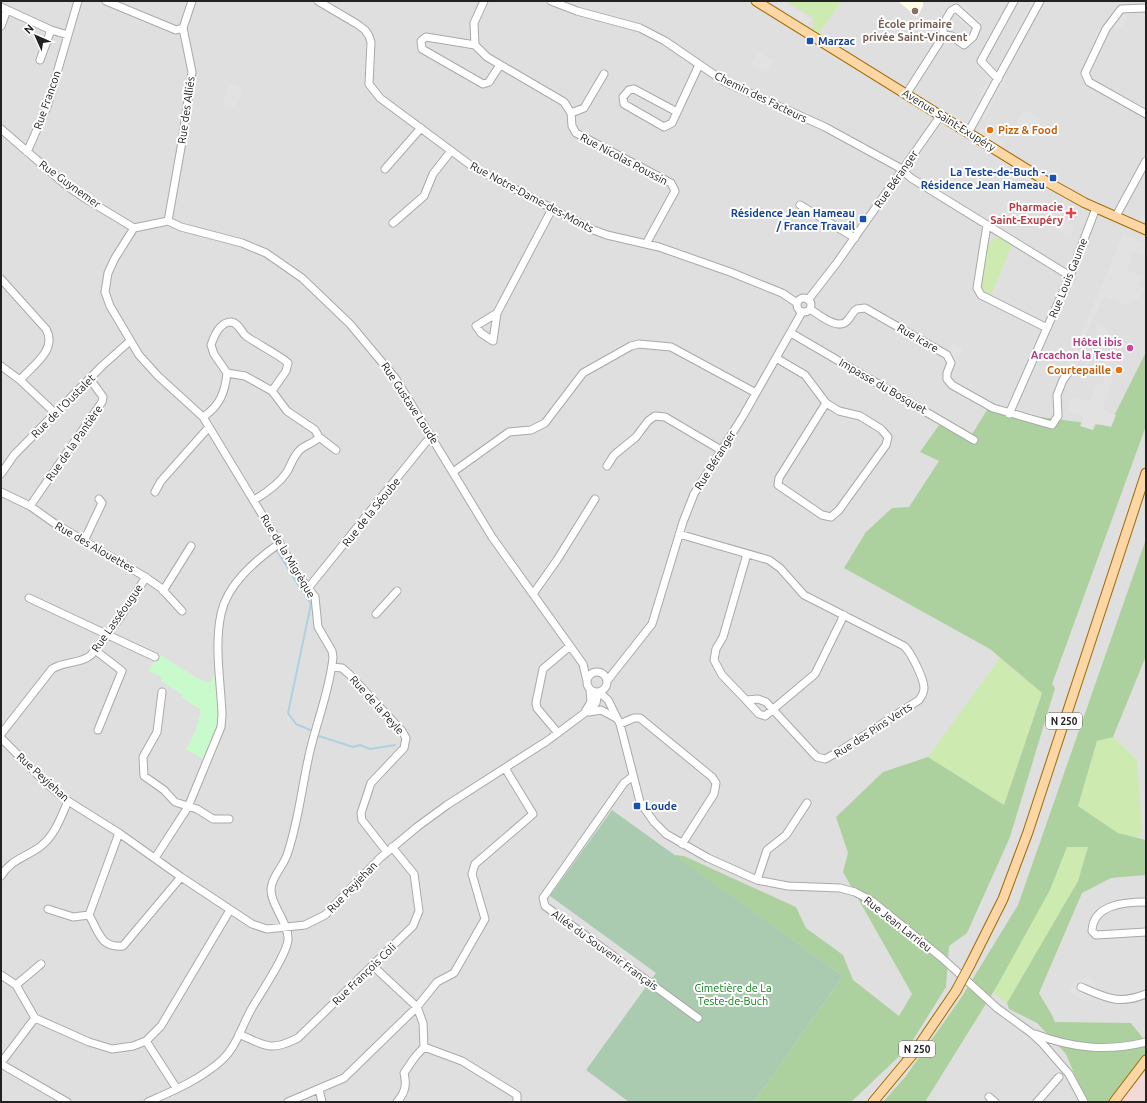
<svg xmlns="http://www.w3.org/2000/svg" width="1147" height="1103" font-family="Ubuntu,sans-serif">
  <style>
    .residential { fill: #e0dfdf }
    .commercial { fill: #f2dad9 }
    .education { fill: #ffffe5 }
    .grass { fill: #cdebb0 }
    .forest { fill: #add19e }
    .cemetery { fill: #aacbaf }
    .park { fill: #c8facc }
    .parking { fill: #e2e2e2 }
    .lines { fill: none; stroke-linecap: round; stroke-linejoin: round }
    .stream { stroke: #aad3df; stroke-width: 2 }
    .minor-casing { stroke: #a9a9a9; stroke-width: 9 }
    .major-casing { stroke: #a06b00; stroke-width: 11 }
    .minor { stroke: #fff; stroke-width: 7 }
    .major { stroke: #fcd6a4; stroke-width: 9 }
    .major-bridge-casing { stroke: #a06b00; stroke-width: 11; stroke-linecap: butt }
    .major-bridge { stroke: #fcd6a4; stroke-width: 9 }
    .education-dot { fill: #8d6e63; stroke: #fff; stroke-width: 1.5 }
    .transit-dot { fill: #1a4fb4; stroke: #fff; stroke-width: 1.5 }
    .food-dot { fill: #e8710a; stroke: #fff; stroke-width: 1.5 }
    .health-dot { fill: #e0444e; stroke: #fff; stroke-width: 1.5 }
    .hotel-dot { fill: #d1479c; stroke: #fff; stroke-width: 1.5 }
    .labels { text-anchor: middle; dominant-baseline: central; stroke-width: 4; stroke-linejoin: round; paint-order: stroke }
    .shield { fill: #fff; stroke: #646464; stroke-width: 1 }
    .shield-label { font-size: 10px; font-weight: bold; fill: #222 }
    .education-label { font-size: 11px; font-weight: bold; fill: #785e54; stroke: #fff }
    .transit-label { font-size: 11px; font-weight: bold; fill: #164399; stroke: #fff; text-anchor: start }
    .street-label { font-size: 11px; fill: #222; stroke: #fff }
    .food-label { font-size: 11px; font-weight: bold; fill: #c56008; stroke: #fff; text-anchor: start }
    .health-label { font-size: 11px; font-weight: bold; fill: #be3a42; stroke: #fff; text-anchor: end }
    .hotel-label { font-size: 11px; font-weight: bold; fill: #b23c85; stroke: #fff; text-anchor: end }
    .park-label { font-size: 11px; fill: #0c8416; stroke: #fff }
  </style>
  <rect width="100%" height="100%" fill="#f2efe9"/>
  <path class="residential" d="M1 1H1146V1102H1Z"/>
  <path class="commercial" d="M1146 1065V1102H1118Z"/>
  <path class="education" d="M898 1H923V6L917 17Z"/>
  <path class="grass" d="M786 1H842L819 33 811 29 814 25 813 18Z
    M994 238H1001L1012 245 991 295 983 290 981 285 988 243Z
    M1000 658 1042 693 1004 805 928 757Z
    M1113 737 1137 760 1142 830 1139 838 1118 833 1078 806 1097 741Z
    M1067 847H1088L1078 881 1007 1003 993 993 1050 890Z"/>
  <path class="forest" d="M1146 352V426L1052 684 1055 688 1010 837 967 933 949 946 946 987 908 1048 851 1102H754L843 976 674 855 684 856 796 907 806 928 843 955 853 980 899 1016 912 994 843 872 848 853 836 817 883 772 928 757 1004 805 1042 693 990 649 844 568 866 532 892 508 909 507 939 461 920 452 939 425 969 439 987 410 1109 426Z
    M1146 539V656L1113 737 1097 741 1078 806 1118 833 1146 840V875L1111 878 1082 893 1039 993 1052 1015 1055 1022 1131 1023 1146 1042V1056L1110 1102H1086L1066 1054 1037 1023 1009 1009 1007 1003 1078 881 1088 847H1067L1050 890 997 986 925 1102H883L906 1076 961 998 1018 905Z"/>
  <path class="cemetery" d="M612 810 843 976 754 1102H629L586 1070 656 973 550 896Z"/>
  <path class="park" d="M159 654 198 679 211 682 215 673H217L218 721 204 759 186 749 195 733 201 710 182 697 183 695 161 681 162 677 148 671Z"/>
  <path class="parking" d="M770 1H782L811 19 807 25Z
    M1032 1H1037L1015 41 1012 37Z
    M963 3 982 22 964 45 944 35 942 26 965 36 969 30 951 11Z
    M1116 5 1130 13 1122 28 1112 29 1105 26Z
    M758 51 773 60 766 73 751 64Z
    M990 76 993 81 970 123 968 119Z
    M1003 76H1008L985 117H981Z
    M230 83 243 88 236 108 223 103Z
    M1023 110 1037 115 1036 118 1040 120 1039 124 1033 135 1016 127Z
    M980 128 1007 143 1001 148 977 133Z
    M1059 219 1075 228 1070 237 1055 227Z
    M1123 235 1146 244V256L1134 251 1127 270 1142 276 1138 285 1144 288 1138 302 1133 300 1130 306 1104 296 1071 367 1067 365Z
    M1099 323 1102 327 1105 326 1111 342 1099 346 1103 351 1093 357 1090 351 1099 346 1095 334 1098 332 1096 325Z
    M953 343 963 349 955 363H951L945 353Z
    M1086 365 1091 367 1089 375H1077L1079 368Z
    M1104 367 1112 379 1111 387 1102 410 1116 415 1111 427 1096 423 1093 430 1080 426 1084 416 1067 410 1072 397 1089 402 1097 383 1104 385V378L1099 371Z
    M1090 976 1095 989 1089 1002 1069 992 1075 981Z"/>
  <g class="lines">
    <path class="stream" d="M277 551 302 591
      M304 593 311 604 288 713 296 724 310 730
      M319 736 353 747 360 745 370 749 395 745"/>
    <defs>
      <path id="minor" d="M106 1 176 30 183 28
        M318 1 357 24 365 30 369 36 371 42 369 84 380 98 473 167 591 229 607 235 659 247 730 272 782 293 797 303
        M484 1 474 23 475 45 487 57 564 102 571 113 572 126 576 133 671 183 675 191 646 244
        M551 1 577 11 640 28 665 41 725 82 825 127 900 168 911 178 1070 276
        M1 7 51 30 68 35
        M1145 8 1121 9 1106 29 1085 73 1089 82 1146 114
        M1 26 7 10
        M475 45 426 37 421 41 422 49 483 84 489 82 500 65
        M40 60 51 30
        M998 79 981 61 1014 1
        M907 93 944 35 942 26 951 11 956 8 977 27 973 37 964 45 952 36 944 35
        M677 112 634 89 629 90 623 97 624 104 664 127 672 123 699 65
        M571 113 584 108 604 74
        M1 129 67 186 86 199 134 228 168 221
        M968 133 1040 1
        M27 152 47 107 78 1
        M385 169 421 128
        M800 205 855 238
        M1116 216 1146 161
        M168 221 181 227 242 243 266 253 302 278 350 324 396 379 492 537 583 664 587 681
        M168 221 182 142 192 72 183 28 192 1
        M393 223 424 196 433 174 451 151
        M987 225 977 288 981 295 1047 328
        M134 228 115 258 108 273 105 292 110 306 139 355 158 376 203 417 301 579 315 597 318 627 332 651 333 657C330 689 317 721 310 751 302 785 299 819 288 852 285 864 275 873 272 884 266 900 289 922 288 939 288 953 260 994 252 1008 242 1025 237 1046 222 1060 201 1079 173 1091 148 1102
        M1 279 46 329C58 350 32 366 20 380
        M797 305a7 7 0 1 1 14 0a7 7 0 1 1-14 0Z
        M808 300 836 264 941 115
        M810 309C818 314 838 331 847 321 851 317 852 312 857 309L865 308 947 355 951 363 947 373V379L952 385 993 408 1052 425 1058 416 1057 395 1063 380 1068 373
        M497 313 493 341 481 333 476 326 497 313 552 209
        M791 333 974 440
        M776 358 805 375 826 403 839 411 860 416 881 429 888 437 886 445 839 510 831 517 822 515 778 485 779 478 826 403
        M1 366 20 380 56 414
        M227 373 214 354 211 345C214 336 220 322 231 322 239 323 241 332 246 336 254 342 284 358 288 363L286 371 272 391
        M1009 414 1070 276 1096 208
        M203 417C220 406 225 392 227 373L245 376 272 391 287 411 315 430 319 437 336 450
        M607 466 614 455 636 437 648 421 655 416 665 417 721 450
        M453 472 509 432 531 430 545 423 583 373 631 346 639 344 671 347 756 393
        M1 474 14 455 102 366 130 341
        M1 492 30 506 54 523 142 575 161 588 182 611
        M155 492 161 481 209 427
        M254 500C266 493 278 485 287 472 291 465 293 457 299 451 305 444 314 444 319 437
        M30 506 102 402 103 397 90 379
        M679 534 769 560 780 568 804 595 904 646C911 652 924 679 924 688 924 692 922 696 919 700L840 751 825 759 817 757 813 753 766 702 758 699 746 700 722 675 714 660 716 649 723 637 747 554
        M84 541 102 503 99 499
        M309 587 426 442 433 437
        M163 591 191 546
        M533 594 557 560 595 499
        M29 598 155 657
        M376 614 397 591
        M95 650 122 671 98 730
        M332 667 342 668 349 674 402 731 406 738 404 748 371 783 361 813 362 820 387 852
        M587 682a10 10 0 1 1 20 0a10 10 0 1 1-20 0Z
        M607 681 652 624 683 522 694 494 743 416 802 312
        M162 692 157 732 143 757 144 776 164 790 175 802 197 809 213 819H229
        M599 692 608 700 620 724 640 802 654 822 666 834 708 858 757 880 788 886 840 888 855 892 872 901 942 958 997 1008 1030 1032 1042 1043 1069 1074 1084 1102
        M746 700 759 714 765 716 815 674 844 615
        M586 710 591 702 590 690
        M589 712 601 710 616 718
        M620 724 634 718H640L712 777 716 783 714 794 682 844
        M558 733 537 708 536 703 543 669 570 646
        M1 734 52 669C64 661 81 664 91 655L119 619 146 577
        M1 738 47 784 68 801 119 833 181 877 252 924 267 929 305 925 325 915 380 858 417 827 447 805 547 741 590 709 596 703 598 692
        M633 776 624 783 543 898 545 906 698 1018
        M119 833 89 915C99 932 100 948 123 946L181 877
        M155 858 188 807 221 727 222 715C221 683 214 647 221 614 227 584 256 560 280 543
        M1 876C11 859 27 857 41 846 55 835 61 817 68 801
        M757 880 767 850 786 835 807 803
        M1146 902C1126 902 1093 904 1092 931L1096 935 1146 932
        M48 909 73 917 89 915
        M373 966 417 1007 437 982 454 973 485 919 472 874 475 864 533 814 505 768
        M1 975 16 985 35 1018 89 1042 112 1049 133 1046 146 1041 161 1026 230 910
        M16 985 41 964
        M1081 987C1106 998 1119 1005 1146 994
        M239 1034C266 1046 270 1052 298 1038L413 926 419 911 414 874 392 847
        M1035 1034C1072 1048 1107 1052 1146 1042
        M146 1041 177 1089
        M424 1047 462 1061 517 1095V1102
        M1 1063 35 1018
        M1 1064 67 1102
        M319 1089 322 1102
        M989 1097 995 1102
        M288 1102 344 1078 417 1007 423 1023 424 1047 415 1057 404 1073C407 1085 405 1093 397 1102
        M1037 1102 1059 1077"/>
      <path id="major" d="M756 1 1049 183 1085 203 1146 230
        M970 965 1003 899 1028 832 1146 473
        M873 1102 913 1054 956 991
        M1114 1102 1146 1060"/>
    </defs>
    <use href="#minor" class="minor-casing"/>
    <use href="#major" class="major-casing"/>
    <use href="#minor" class="minor"/>
    <use href="#major" class="major"/>
    <defs>
      <path id="major-bridge" d="M956 991 970 965"/>
    </defs>
    <use href="#major-bridge" class="major-bridge-casing"/>
    <use href="#major-bridge" class="major-bridge"/>
  </g>
  <circle class="education-dot" cx="915" cy="11" r="4"/>
  <g class="transit-dot">
    <rect x="806" y="37" width="8" height="8" rx="2"/>
    <rect x="1049" y="174" width="8" height="8" rx="2"/>
    <rect x="859" y="215" width="8" height="8" rx="2"/>
    <rect x="633" y="802" width="8" height="8" rx="2"/>
  </g>
  <g class="food-dot">
    <circle cx="990" cy="130" r="4"/>
    <circle cx="1119" cy="370" r="4"/>
  </g>
  <path class="health-dot" d="M1069 207h4v4h4v4h-4v4h-4v-4h-4v-4h4z"/>
  <circle class="hotel-dot" cx="1130" cy="348" r="4"/>
  <g class="labels">
    <g class="shield">
      <rect x="1046" y="713" width="36" height="16" rx="3"/>
      <rect x="899" y="1041" width="36" height="16" rx="3"/>
    </g>
    <g class="shield-label">
      <text x="1064" y="721">N 250</text>
      <text x="917" y="1049">N 250</text>
    </g>
    <g class="education-label">
      <text x="915" y="24">École primaire<tspan x="915" dy="13">privée Saint-Vincent</tspan></text>
    </g>
    <g class="transit-label">
      <text x="818" y="41">Marzac</text>
      <text x="1045" y="172" text-anchor="end">La Teste-de-Buch -<tspan x="1045" dy="13">Résidence Jean Hameau</tspan></text>
      <text x="855" y="213" text-anchor="end">Résidence Jean Hameau<tspan x="855" dy="13">/ France Travail</tspan></text>
      <text x="645" y="806">Loude</text>
    </g>
    <g class="street-label">
      <text transform="translate(761 97) rotate(26)">Chemin des Facteurs</text>
      <text transform="translate(47 100) rotate(-71)">Rue Francon</text>
      <text transform="translate(186 110) rotate(-82)">Rue des Alliés</text>
      <text transform="translate(949 120) rotate(32)">Avenue Saint-Exupéry</text>
      <text transform="translate(624 159) rotate(28)">Rue Nicolas Poussin</text>
      <text transform="translate(896 179) rotate(-55)">Rue Béranger</text>
      <text transform="translate(70 184) rotate(36)">Rue Guynemer</text>
      <text transform="translate(532 197) rotate(28)">Rue Notre-Dame-des-Monts</text>
      <text transform="translate(1068 278) rotate(-68)">Rue Louis Gaume</text>
      <text transform="translate(918 338) rotate(30)">Rue Icare</text>
      <text transform="translate(883 386) rotate(30)">Impasse du Bosquet</text>
      <text transform="translate(410 403) rotate(57)">Rue Gustave Loude</text>
      <text transform="translate(63 406) rotate(-45)">Rue de l'Oustalet</text>
      <text transform="translate(74 443) rotate(-55)">Rue de la Pantière</text>
      <text transform="translate(715 460) rotate(-58)">Rue Béranger</text>
      <text transform="translate(371 512) rotate(-51)">Rue de la Séoube</text>
      <text transform="translate(95 547) rotate(30)">Rue des Alouettes</text>
      <text transform="translate(288 556) rotate(59)">Rue de la Migrèque</text>
      <text transform="translate(117 618) rotate(-55)">Rue Lasséougue</text>
      <text transform="translate(377 705) rotate(48)">Rue de la Peyle</text>
      <text transform="translate(873 730) rotate(-33)">Rue des Pins Verts</text>
      <text transform="translate(43 777) rotate(42)">Rue Peyjehan</text>
      <text transform="translate(352 887) rotate(-46)">Rue Peyjehan</text>
      <text transform="translate(898 924) rotate(38)">Rue Jean Larrieu</text>
      <text transform="translate(605 950) rotate(36)">Allée du Souvenir Français</text>
      <text transform="translate(364 974) rotate(-44)">Rue François Coli</text>
    </g>
    <g class="food-label">
      <text x="998" y="130">Pizz &amp; Food</text>
      <text x="1111" y="370" text-anchor="end">Courtepaille</text>
    </g>
    <g class="health-label">
      <text x="1063" y="207">Pharmacie<tspan x="1063" dy="13">Saint-Exupéry</tspan></text>
    </g>
    <g class="hotel-label">
      <text x="1122" y="342">Hôtel ibis<tspan x="1122" dy="13">Arcachon la Teste</tspan></text>
    </g>
    <g class="park-label">
      <text x="733" y="988">Cimetière de La<tspan x="733" dy="13">Teste-de-Buch</tspan></text>
    </g>
  </g>
  <rect width="1147" height="1103" fill="none" stroke="#222222" stroke-width="4"/>
  <g transform="translate(36 36) rotate(315)" stroke="#ffffff" stroke-width="3" paint-order="stroke">
  <path d="M0-3L7 15L0 10L-7 15Z" fill="#222222"/>
  <text y="-6" font-size="11" font-weight="bold" text-anchor="middle" fill="#222222">N</text>
  </g>
</svg>
